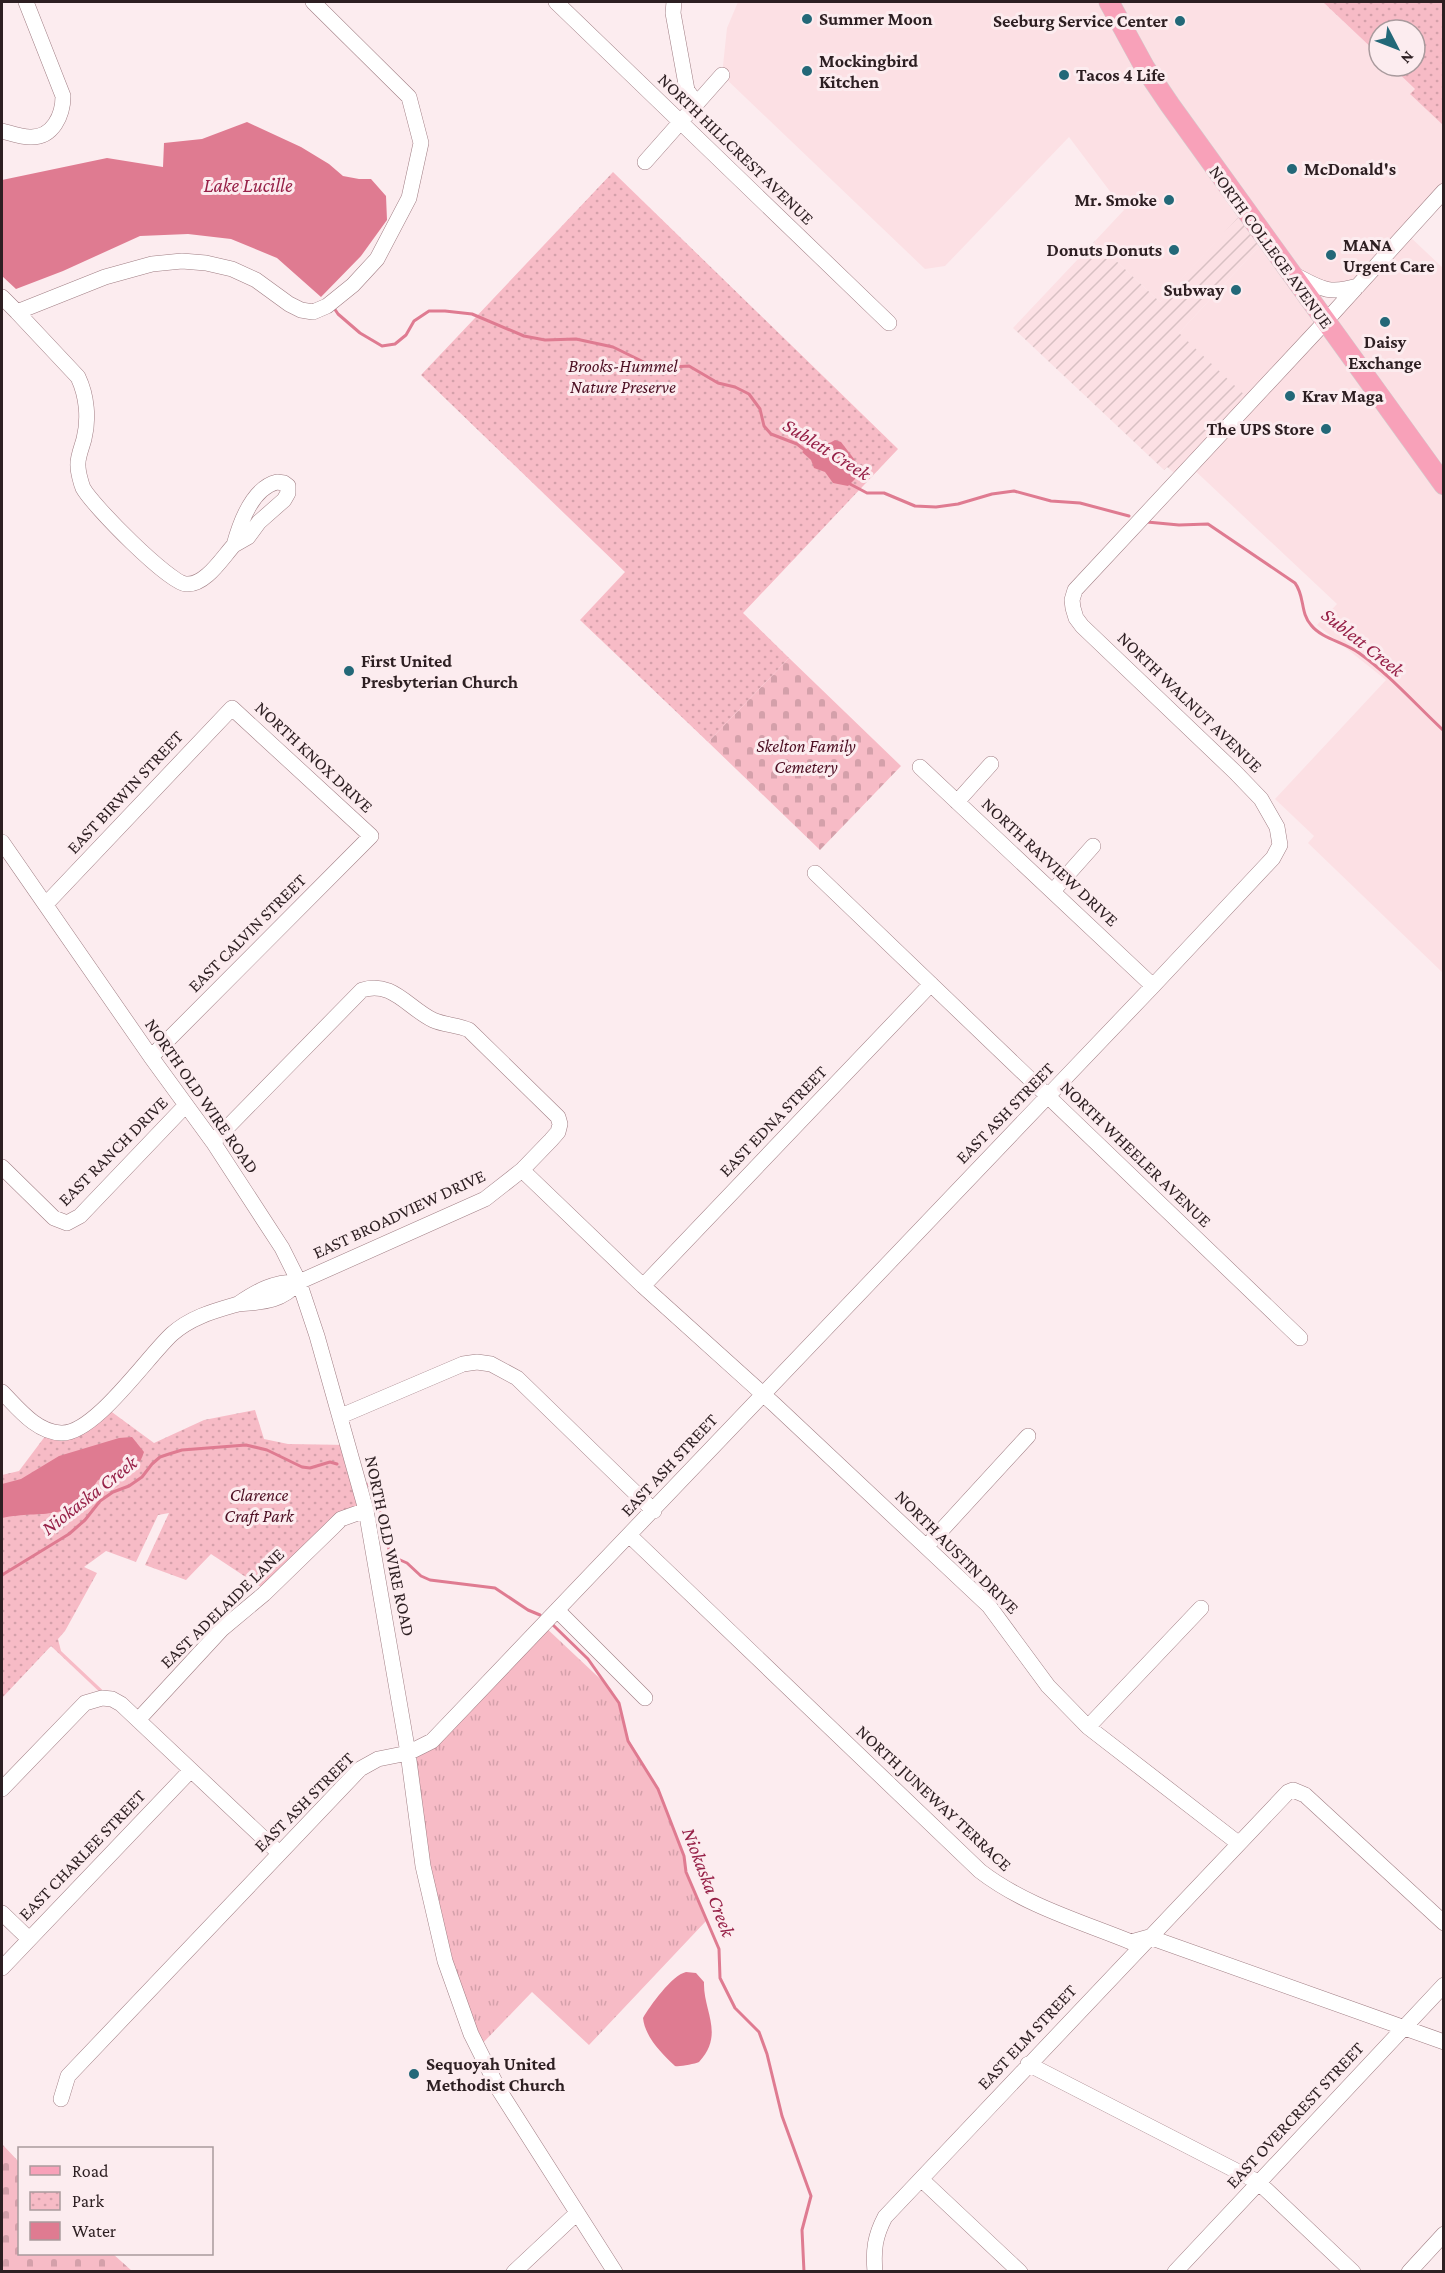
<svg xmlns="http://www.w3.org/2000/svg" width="1445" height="2273" font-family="'Crimson Pro',serif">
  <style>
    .built { fill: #fce0e4; fill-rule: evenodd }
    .industrial { fill: url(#industrial-furrows) }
    .grass { fill: url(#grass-tufts) }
    .cemetery { fill: url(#cemetery-stones) }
    .park { fill: url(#park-dots) }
    .water { fill: #df7b91 }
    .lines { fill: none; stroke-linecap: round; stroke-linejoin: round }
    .stream { stroke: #df7b91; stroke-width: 3 }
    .minor-casing { stroke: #a07e84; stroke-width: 16 }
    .major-casing { stroke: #d1cece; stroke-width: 21 }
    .minor { stroke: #fff; stroke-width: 15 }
    .major { stroke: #f8a1b9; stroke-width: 20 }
    .poi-dot { fill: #236878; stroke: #fcecef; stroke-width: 2 }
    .labels { text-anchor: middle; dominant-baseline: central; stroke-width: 6; stroke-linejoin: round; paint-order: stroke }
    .poi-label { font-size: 18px; font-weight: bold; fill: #2d1f22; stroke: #fcecef; text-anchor: start }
    .street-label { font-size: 18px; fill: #2d1f22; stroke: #fcecef }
    .park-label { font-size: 18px; font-style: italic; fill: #4c0e22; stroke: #fcecef }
    .water-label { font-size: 20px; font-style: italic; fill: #962047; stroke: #fcecef }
  </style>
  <defs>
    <pattern id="industrial-furrows" width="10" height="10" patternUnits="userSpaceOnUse" patternTransform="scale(1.5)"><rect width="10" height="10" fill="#fce0e4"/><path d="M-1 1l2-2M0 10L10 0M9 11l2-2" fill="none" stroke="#d8c0c3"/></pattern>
    <pattern id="grass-tufts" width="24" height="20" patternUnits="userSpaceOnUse" patternTransform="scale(1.5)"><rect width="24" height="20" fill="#f7bbc6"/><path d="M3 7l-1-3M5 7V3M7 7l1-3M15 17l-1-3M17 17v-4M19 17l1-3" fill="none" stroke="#d4a0aa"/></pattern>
    <pattern id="cemetery-stones" width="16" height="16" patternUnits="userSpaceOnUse" patternTransform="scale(1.5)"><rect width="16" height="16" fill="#f7bbc6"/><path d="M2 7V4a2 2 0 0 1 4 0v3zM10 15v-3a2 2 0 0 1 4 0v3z" fill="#d4a0aa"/></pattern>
    <pattern id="park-dots" width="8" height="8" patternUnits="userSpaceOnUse" patternTransform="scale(1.5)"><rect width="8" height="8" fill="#f7bbc6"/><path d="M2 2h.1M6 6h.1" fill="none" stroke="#d4a0aa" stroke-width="1.8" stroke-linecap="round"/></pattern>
  </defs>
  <rect width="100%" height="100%" fill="#fcecef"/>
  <path class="built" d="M738 2H1323L1379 55V66H1391L1415 89 1411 95 1444 125 1443 191 1406 233 1444 269 1443 973 1308 843 1314 836 1275 799 1386 680 1317 625 1337 604 1190 466 1179 333 1266 239 1245 211 1160 302 1095 241 1124 210 1069 137 945 266 925 269 722 75 727 28ZM1292 274 1341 291 1325 321Z"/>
  <path class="industrial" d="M1245 210 1266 239 1179 333 1251 401 1179 477 1167 467 1164 470 1013 328 1095 241 1160 302Z"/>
  <path class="grass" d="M543 1625 611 1689 619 1703 626 1735 658 1789 684 1856 686 1872 706 1921 589 2045 532 1992 478 2048 445 1961 408 1753 432 1741Z"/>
  <path class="cemetery" d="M789 658 901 766 820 850 708 742Z
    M2 2144 19 2162 20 2254H113L132 2271H2Z"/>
  <path class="park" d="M1323 2H1443V125L1410 94 1415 89 1391 66H1415V30H1379V55Z
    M613 172 898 449 743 613 789 658 708 742 580 620 625 572 421 375Z
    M105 1407 154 1443 204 1420 255 1410 264 1439 288 1444 349 1445 366 1510 341 1519 267 1591 211 1554 186 1580 145 1565 169 1513 158 1515 136 1562 106 1551 84 1567 97 1573 65 1631 58 1639 61 1651 113 1700 107 1699 51 1646 2 1698V1475L19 1471 49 1431 62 1433Z"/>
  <path class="water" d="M247 122 301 147 329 164 343 176 359 179H371L386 196 387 220 361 256 321 297 277 258 231 239 188 234 140 236 63 271 16 289 2 276V180L107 158 163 167 164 143 202 139Z
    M835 440 841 442 858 464 855 479 848 486 833 483 825 472 814 468 811 460 802 452C812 443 825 447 835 440Z
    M132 1437 144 1452C136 1478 118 1473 98 1480 69 1525 44 1509 2 1518V1484L21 1479 59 1456 119 1438Z
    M686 1972 696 1973 704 1982C703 2011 725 2034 699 2062 694 2064 680 2067 675 2066 662 2054 645 2037 643 2018 650 2006 672 1975 686 1972Z"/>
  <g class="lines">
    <path class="stream" d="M334 308 338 314 360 333 382 346 395 344 406 335 414 321 429 311H445L472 314 524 336 545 340 576 339 613 347 656 368 689 366 718 383 735 387 749 394 760 409 764 426 771 434 797 444 806 451
      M850 484 867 493H884L915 506 936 507 958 504 992 494 1014 491 1051 501 1080 503 1129 516
      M1147 522 1179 525 1208 524 1295 583C1305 596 1300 613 1311 625 1322 639 1344 642 1359 653 1390 675 1416 705 1444 731
      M368 1484C379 1493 385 1539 391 1556L407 1563 421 1576 430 1580 495 1588 528 1610 540 1615
      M2 1575 69 1534 85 1520 100 1501 113 1492 129 1486 142 1477 152 1464 160 1457 169 1454 182 1450 246 1445 267 1450 302 1467 310 1468 330 1462 337 1464
      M553 1625 588 1659 619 1703 628 1741 658 1789 684 1856 686 1872 719 1949 720 1978 735 2008 759 2032 767 2054 782 2116 811 2196 802 2230 804 2272"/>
    <defs>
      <path id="minor" d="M556 2 889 323
        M674 2 673 13 687 90 696 103
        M2 131C10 133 21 137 30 137 53 138 63 115 63 96L26 2
        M645 162 722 75
        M1293 274C1320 288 1327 295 1358 286
        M2 297 17 312 105 277 152 264 182 261 206 263 232 269 256 280 289 304 301 310 313 312 327 306 353 285 377 259 409 198 421 143 409 97 313 2
        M17 312 78 377C87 396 89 419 84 439 82 447 77 458 78 466 78 472 81 483 83 488 92 505 169 583 186 584 205 586 222 558 234 545
        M277 482 284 483 288 486V493L284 500 259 522 248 537 234 545C240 523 252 488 277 482Z
        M920 767 1153 986
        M957 802 991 764
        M2 842 151 1057 213 1142 282 1248 299 1282 317 1336 366 1510 408 1753 423 1866 445 1961 471 2034 499 2090 615 2272
        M815 873 1300 1338
        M1053 891 1093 846
        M46 904 232 708 371 836 151 1057
        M213 1142 362 990C392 980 408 1008 433 1020 444 1025 458 1025 469 1030L558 1117 560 1124 558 1132 551 1140 522 1170 485 1199 299 1282C281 1302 263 1302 238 1304 257 1291 275 1281 299 1282
        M2 1167 54 1218 67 1223 80 1216 186 1105
        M522 1170 643 1286 775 1405 989 1606 1048 1686 1088 1727 1238 1843
        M643 1286 931 984
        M2 1392C18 1408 36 1432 61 1433 94 1435 147 1357 172 1334 191 1317 214 1311 238 1304
        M341 1416 463 1364 477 1362 491 1364 517 1378 654 1511
        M629 1535 980 1871C1024 1905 1079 1921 1131 1942L1149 1937 1444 2042
        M927 1546 1028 1436
        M557 1610 645 1698
        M138 1720 222 1629 264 1594 333 1527 341 1519 366 1510
        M1088 1727 1201 1608
        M2 1789 85 1703 102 1698 112 1699 121 1704 279 1853
        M2 1913 29 1939
        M2 1968 191 1770
        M1028 2064 1258 2182 1353 2272
        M61 2099 68 2076 360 1769 378 1759 408 1753 432 1741 1153 986 1273 858 1280 845 1277 827 1261 799 1235 772 1082 626 1076 618 1073 608 1072 600 1075 590 1325 322 1444 191
        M921 2179 1020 2272
        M514 2272 577 2213
        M875 2272C873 2250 875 2236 885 2217L1288 1792 1293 1790 1305 1795 1444 1923
        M1175 2272 1444 1985
        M1409 2272 1444 2234"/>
      <path id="major" d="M1109 2 1145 68 1170 105 1444 485"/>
    </defs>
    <use href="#minor" class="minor-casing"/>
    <use href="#major" class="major-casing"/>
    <use href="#minor" class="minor"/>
    <use href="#major" class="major"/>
  </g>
  <g class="poi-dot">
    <circle cx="807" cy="19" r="6"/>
    <circle cx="1180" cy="21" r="6"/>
    <circle cx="807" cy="71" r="6"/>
    <circle cx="1064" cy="75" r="6"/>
    <circle cx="1292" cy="169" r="6"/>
    <circle cx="1169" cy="200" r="6"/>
    <circle cx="1174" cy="250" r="6"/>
    <circle cx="1331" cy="255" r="6"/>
    <circle cx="1236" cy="290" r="6"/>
    <circle cx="1385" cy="322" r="6"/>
    <circle cx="1290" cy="396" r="6"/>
    <circle cx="1326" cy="429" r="6"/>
    <circle cx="349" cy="671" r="6"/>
    <circle cx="414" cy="2074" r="6"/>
  </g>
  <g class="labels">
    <g class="poi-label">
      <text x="819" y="19">Summer Moon</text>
      <text x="1168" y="21" text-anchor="end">Seeburg Service Center</text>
      <text x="819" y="61">Mockingbird<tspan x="819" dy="21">Kitchen</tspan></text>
      <text x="1076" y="75">Tacos 4 Life</text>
      <text x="1304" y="169">McDonald's</text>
      <text x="1157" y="200" text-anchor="end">Mr. Smoke</text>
      <text x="1343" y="245">MANA<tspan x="1343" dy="21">Urgent Care</tspan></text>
      <text x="1162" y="250" text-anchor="end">Donuts Donuts</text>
      <text x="1224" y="290" text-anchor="end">Subway</text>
      <text x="1385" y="342" text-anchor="middle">Daisy<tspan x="1385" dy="21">Exchange</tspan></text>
      <text x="1302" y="396">Krav Maga</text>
      <text x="1314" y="429" text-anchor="end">The UPS Store</text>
      <text x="361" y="661">First United<tspan x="361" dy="21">Presbyterian Church</tspan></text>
      <text x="426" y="2064">Sequoyah United<tspan x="426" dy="21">Methodist Church</tspan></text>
    </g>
    <g class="street-label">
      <text transform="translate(736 149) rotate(44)">NORTH HILLCREST AVENUE</text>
      <text transform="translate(1271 247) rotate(54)">NORTH COLLEGE AVENUE</text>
      <text transform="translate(1190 702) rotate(44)">NORTH WALNUT AVENUE</text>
      <text transform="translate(314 757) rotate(43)">NORTH KNOX DRIVE</text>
      <text transform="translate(125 792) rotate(-47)">EAST BIRWIN STREET</text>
      <text transform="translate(1050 862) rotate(43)">NORTH RAYVIEW DRIVE</text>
      <text transform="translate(247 933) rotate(-45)">EAST CALVIN STREET</text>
      <text transform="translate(202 1096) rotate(55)">NORTH OLD WIRE ROAD</text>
      <text transform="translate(1005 1113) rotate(-46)">EAST ASH STREET</text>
      <text transform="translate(773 1121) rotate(-46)">EAST EDNA STREET</text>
      <text transform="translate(113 1151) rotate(-45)">EAST RANCH DRIVE</text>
      <text transform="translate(1136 1154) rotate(44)">NORTH WHEELER AVENUE</text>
      <text transform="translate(399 1214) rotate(-25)">EAST BROADVIEW DRIVE</text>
      <text transform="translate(669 1465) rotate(-47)">EAST ASH STREET</text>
      <text transform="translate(390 1546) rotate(78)">NORTH OLD WIRE ROAD</text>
      <text transform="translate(957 1552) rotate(45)">NORTH AUSTIN DRIVE</text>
      <text transform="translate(222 1608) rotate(-44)">EAST ADELAIDE LANE</text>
      <text transform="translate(934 1798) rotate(43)">NORTH JUNEWAY TERRACE</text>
      <text transform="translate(304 1802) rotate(-45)">EAST ASH STREET</text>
      <text transform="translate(82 1855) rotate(-46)">EAST CHARLEE STREET</text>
      <text transform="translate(1027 2037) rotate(-47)">EAST ELM STREET</text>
      <text transform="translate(1295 2115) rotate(-47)">EAST OVERCREST STREET</text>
    </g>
    <g class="park-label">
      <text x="623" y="366">Brooks-Hummel<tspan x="623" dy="21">Nature Preserve</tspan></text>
      <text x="806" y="746">Skelton Family<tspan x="806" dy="21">Cemetery</tspan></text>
      <text x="259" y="1495">Clarence<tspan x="259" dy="21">Craft Park</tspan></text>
    </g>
    <g class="water-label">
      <text x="248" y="185">Lake Lucille</text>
      <text transform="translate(827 449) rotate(32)">Sublett Creek</text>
      <text transform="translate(1363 642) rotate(38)">Sublett Creek</text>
      <text transform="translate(89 1495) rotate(-38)">Niokaska Creek</text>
      <text transform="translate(709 1882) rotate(69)">Niokaska Creek</text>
    </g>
  </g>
  <rect width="1445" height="2273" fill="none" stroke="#2d1f22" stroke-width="6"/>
  <rect x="18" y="2147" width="195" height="108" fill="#fcecef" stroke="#a99a9d" stroke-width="1.5"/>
  <rect x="30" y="2166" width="30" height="9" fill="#f8a1b9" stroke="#a99a9d" stroke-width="1.5"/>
  <text x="72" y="2177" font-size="18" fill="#2d1f22">Road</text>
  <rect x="30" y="2192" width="30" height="18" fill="url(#park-dots)" stroke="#a99a9d" stroke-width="1.5"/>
  <text x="72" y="2207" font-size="18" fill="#2d1f22">Park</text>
  <rect x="30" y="2222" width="30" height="18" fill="#df7b91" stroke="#a99a9d" stroke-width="1.5"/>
  <text x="72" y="2237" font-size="18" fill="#2d1f22">Water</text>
  <g transform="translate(1397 48) rotate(132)"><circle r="28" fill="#fcecef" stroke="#a99a9d" stroke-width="1.5"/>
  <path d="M0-4.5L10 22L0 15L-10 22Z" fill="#236878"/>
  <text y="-9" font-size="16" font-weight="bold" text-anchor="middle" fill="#2d1f22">N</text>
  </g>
</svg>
